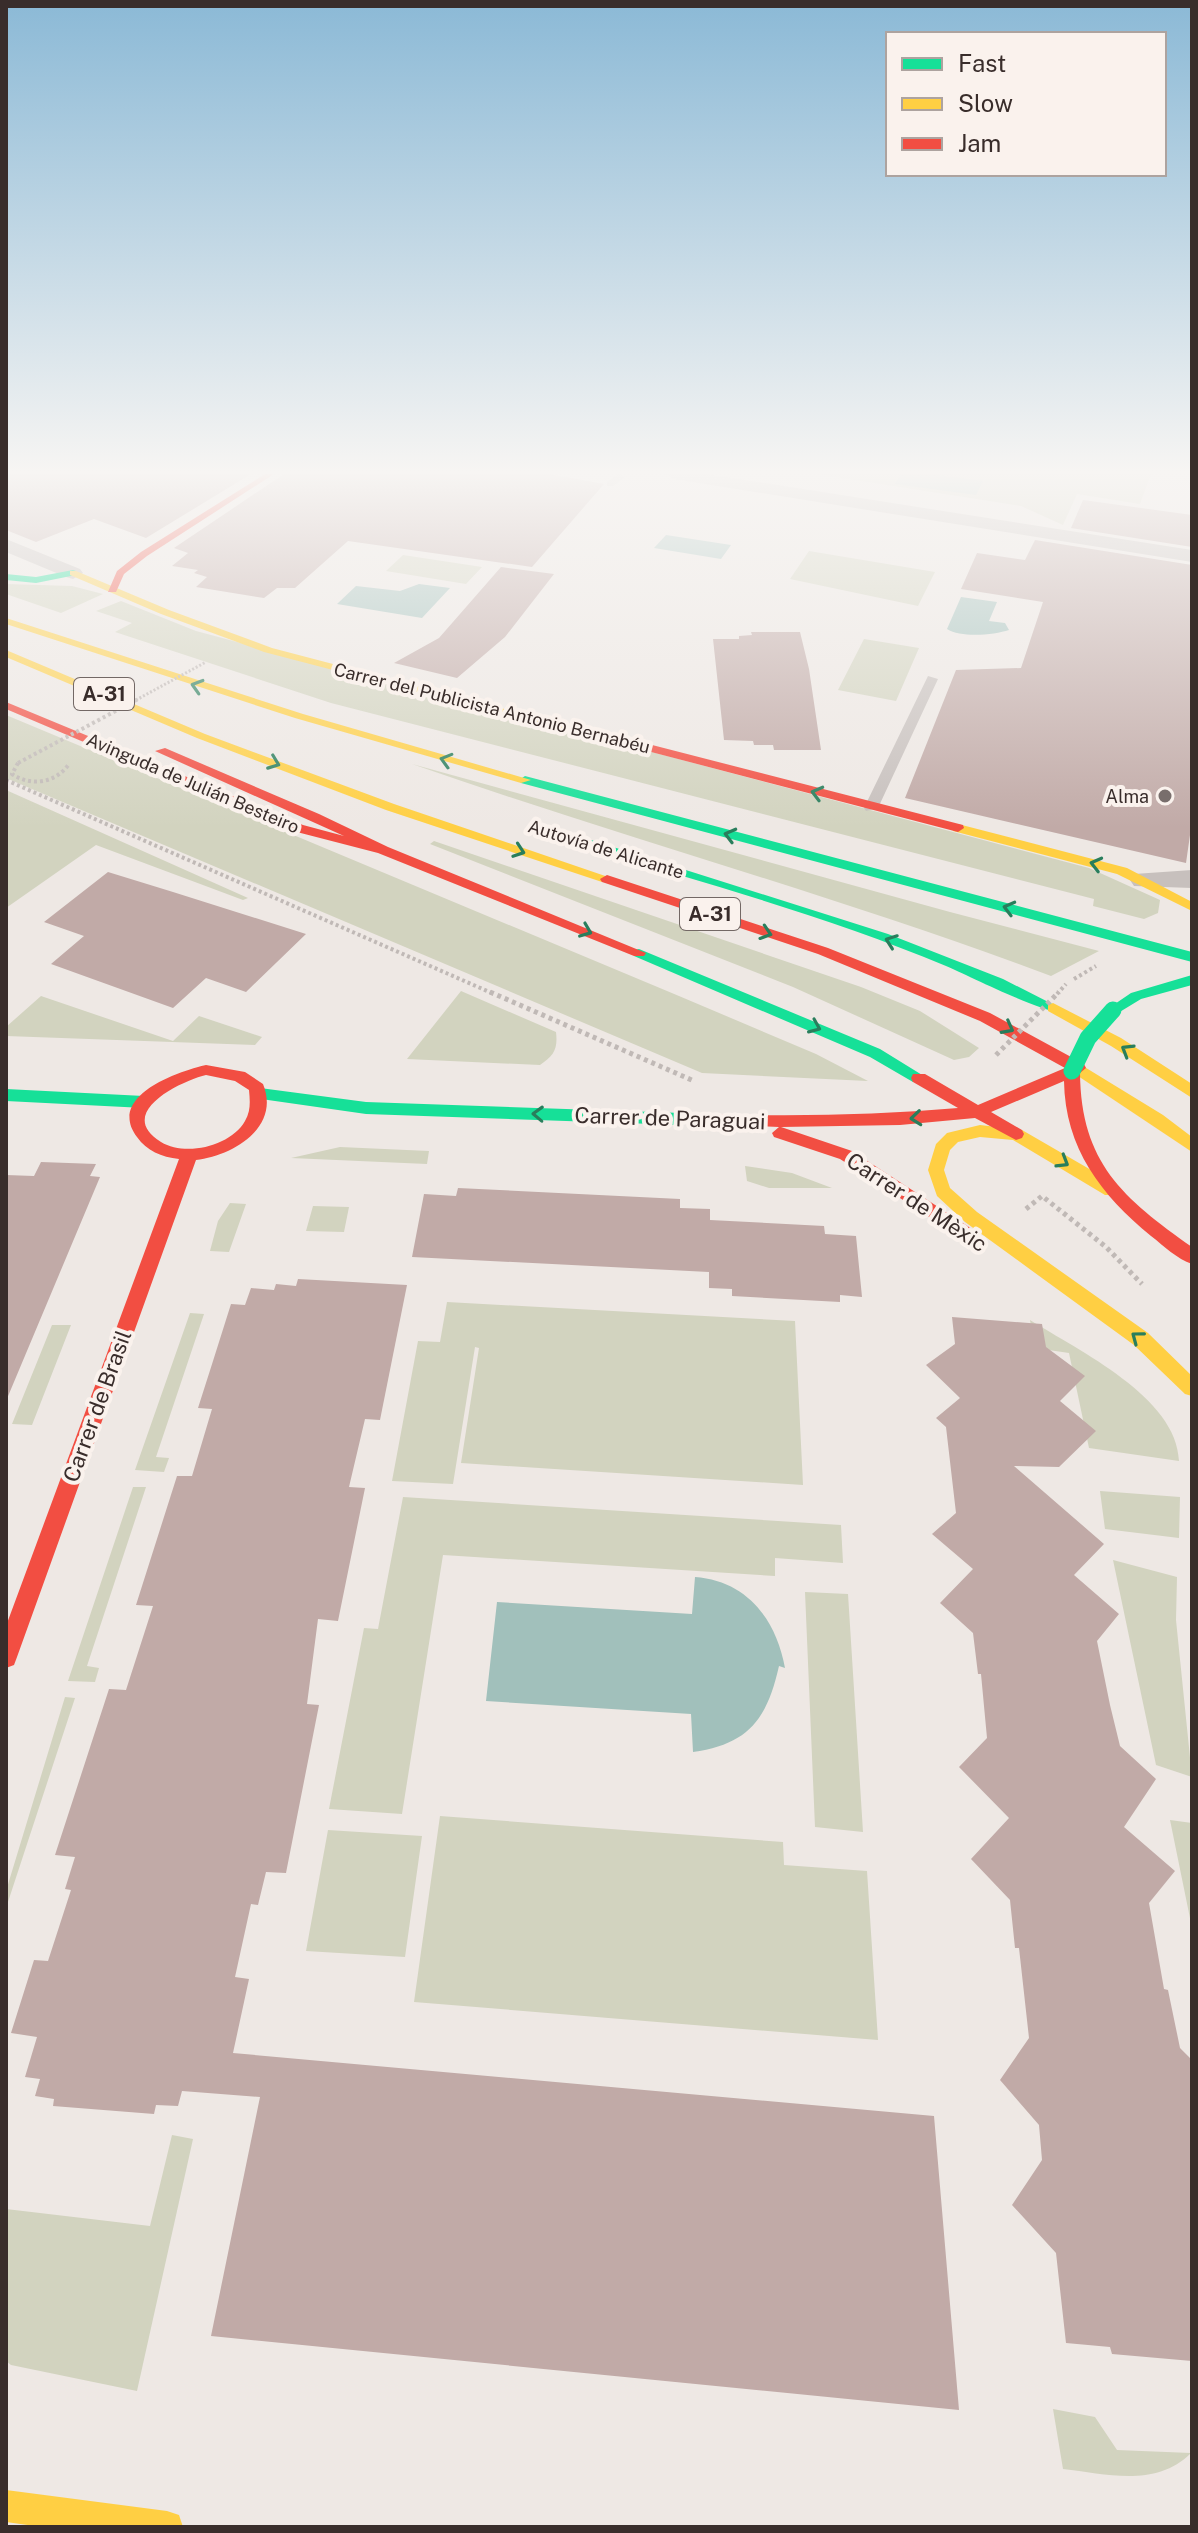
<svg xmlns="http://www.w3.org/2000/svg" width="1198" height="2533" font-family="'Public Sans',sans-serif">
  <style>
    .green { fill: #d2d3bf }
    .water { fill: #a1c0bb }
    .building { fill: #c1aaa7 }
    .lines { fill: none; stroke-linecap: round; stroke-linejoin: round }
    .path-far1 { stroke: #c0b9b6; stroke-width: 4; stroke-dasharray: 3 3; stroke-linecap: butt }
    .path { stroke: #c0b9b6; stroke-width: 5; stroke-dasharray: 4 4; stroke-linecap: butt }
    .lane { fill: #c7c0bd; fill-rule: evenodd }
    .street { fill: #c7c0bd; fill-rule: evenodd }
    .fast { fill: #16e098; fill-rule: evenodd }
    .slow { fill: #ffcf43; fill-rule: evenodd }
    .jam { fill: #f24e42; fill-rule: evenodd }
    .path-bridge-far2 { stroke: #c0b9b6; stroke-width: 3; stroke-dasharray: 2 2; stroke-linecap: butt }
    .path-bridge-far1 { stroke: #c0b9b6; stroke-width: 4; stroke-dasharray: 3 3; stroke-linecap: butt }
    .path-bridge { stroke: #c0b9b6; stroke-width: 5; stroke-dasharray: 4 4; stroke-linecap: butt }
    .fast-bridge { stroke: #16e098; stroke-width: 17 }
    .oneway { stroke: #297e5c }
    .poi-dot { fill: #786e6c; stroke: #faf2ed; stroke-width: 3 }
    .labels { text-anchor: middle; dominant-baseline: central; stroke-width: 8; stroke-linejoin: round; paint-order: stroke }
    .far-street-label { font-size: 18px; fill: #392d2b; stroke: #faf2ed }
    .far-poi-label { font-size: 18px; fill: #392d2b; stroke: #faf2ed; text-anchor: end }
    .shield { fill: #faf2ed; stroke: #736865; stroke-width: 2 }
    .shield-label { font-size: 20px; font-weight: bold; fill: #392d2b }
    .street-label { font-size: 22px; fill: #392d2b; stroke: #faf2ed }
  </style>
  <rect width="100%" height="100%" fill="#eee8e4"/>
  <path class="green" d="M817 474H1151L1140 504 1077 494 1063 525 1021 506Z
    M809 551 935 572 918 606 790 579Z
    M403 555 482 567 466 584 386 571Z
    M6 584 72 586 103 594 61 613 6 594Z
    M121 601 196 631 1089 868 1160 900 1158 913 1144 919 1093 906 1094 899 331 703 115 632 132 623 96 611Z
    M864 639 919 648 896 701 838 690Z
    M6 715 679 996 816 1054 868 1081 702 1073 6 778Z
    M412 764 950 912 1099 951 1051 976C841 897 624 838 412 764Z
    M6 790 248 898 243 900 96 845 6 908Z
    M434 841 861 987 920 1011 979 1048 969 1057 954 1060 793 987 430 844Z
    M461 991 556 1032C558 1049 554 1056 540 1065L407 1059Z
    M41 996 173 1041 199 1016 262 1037 255 1045 6 1036V1027Z
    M340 1147 429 1151 427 1164 291 1158Z
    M745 1166 792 1173 832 1188H769L747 1181Z
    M230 1203 246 1204 229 1252 210 1251 218 1221Z
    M313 1206 349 1207 344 1232 306 1231Z
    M447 1302 795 1321 803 1485 461 1463 479 1348 475 1347 453 1484 392 1481 418 1341 440 1342Z
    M190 1313 204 1314 156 1457 169 1458 164 1472 135 1470Z
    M1030 1320C1079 1351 1177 1397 1179 1461L1089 1448 1069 1353 1035 1348Z
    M52 1325H71L32 1425 12 1424Z
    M133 1487H146L87 1666 99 1668 95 1682 68 1681Z
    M1100 1491 1180 1497 1179 1538 1105 1529Z
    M403 1497 841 1525 843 1563 775 1558V1576L443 1555 402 1814 329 1809 364 1628 378 1629Z
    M1113 1560 1177 1577 1176 1620 1192 1777 1156 1765Z
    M805 1592 848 1594 863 1832 815 1827Z
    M65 1697 75 1698 6 1908V1891Z
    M440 1816 783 1842 784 1865 867 1871 878 2040 414 2002Z
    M1170 1820 1192 1823V1928Z
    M328 1830 422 1836 405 1957 306 1951Z
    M172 2135 193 2139 137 2391 11 2365 6 2361V2209L150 2226Z
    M1053 2409 1095 2417 1117 2450 1191 2453C1156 2488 1107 2474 1063 2469Z"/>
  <path class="water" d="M901 474H930L983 481 976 495 895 484Z
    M666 535 731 545 721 559 654 548Z
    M419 584 450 588 422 618 337 604 356 586 400 591Z
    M961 597 997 602 989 621 1005 623 1009 630C994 635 961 638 947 629Z
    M695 1577C747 1581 776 1619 785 1668L779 1666C767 1719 749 1744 693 1752L691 1714 486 1701 497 1602 692 1614Z"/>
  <path class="building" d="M6 474H251L146 538 94 519 36 542 6 530Z
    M284 474H549L604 484 532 567 348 541 295 588H277L264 598 196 587 207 577 194 573 198 570 172 566 188 553 174 548Z
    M1083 500 1192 515V547L1071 528Z
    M1035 540 1192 565V821L1186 863 905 798 956 670 1021 668 1043 602 961 589 977 553 1025 560Z
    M501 567 554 574 505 637 457 678 394 663 439 638Z
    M751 632H800L809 669 821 750H774L773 745H754L753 741 724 740 713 639H739V636L752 635Z
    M108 872 173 892 306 934 246 992 206 978 173 1008 51 964 84 936 44 922Z
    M41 1162 96 1164 90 1176 100 1177 6 1401V1175L34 1176Z
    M458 1188 680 1199V1208L710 1209V1220L824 1226 825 1234 856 1236 862 1297 840 1295V1302L732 1296V1289L709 1288V1272L412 1257 424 1194 456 1196Z
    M298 1279 407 1285 380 1420 365 1419 349 1487 365 1488 338 1621 318 1619 307 1704 319 1705 286 1873 266 1872 258 1905 251 1904 235 1977 249 1979 233 2053 934 2116 959 2410 211 2336 260 2097 182 2091 178 2106 156 2105 154 2114 53 2106 54 2099 35 2096 40 2079 25 2077 37 2037 11 2033 34 1960 48 1961 71 1890 65 1889 75 1857 55 1855 109 1689 126 1690 153 1606 136 1605 177 1476H192L212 1409 198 1408 213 1361 231 1304 245 1305 251 1288 274 1290 276 1284 296 1286Z
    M952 1317 1042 1324 1046 1347 1085 1376 1060 1401 1096 1431 1059 1467 1014 1466 1104 1544 1074 1575 1119 1614 1097 1641 1110 1705 1120 1746 1156 1779 1124 1827 1175 1871 1149 1903 1164 1989 1168 1990 1180 2048 1192 2060V2361L1112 2354 1110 2347 1066 2343 1056 2253 1012 2205 1042 2160 1039 2125 1000 2080 1029 2038 1019 1948H1015L1010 1900 971 1859 1009 1818 959 1767 987 1738 981 1674H978L973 1633 940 1603 973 1569 932 1534 956 1513 946 1427 936 1418 960 1398 926 1365 955 1344Z"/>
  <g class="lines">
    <path class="path-far1" d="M18 763 12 774C31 787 56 783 69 764
      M6 780 494 994
      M1074 979 1096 966"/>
    <path class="path" d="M490 992 694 1081
      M1026 1209 1042 1196 1106 1247 1142 1284"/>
    <path class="lane" d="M618 474 626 476 613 486H607V482Z
      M928 676 938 679 878 808 866 811 864 808Z"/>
    <path class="street" d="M665 474H707L1192 550V562L674 479Z
      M6 539 80 569 83 573 73 579 66 577 6 552Z
      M1192 870V888L1134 886 1130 880 1134 874Z"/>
    <path class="fast" d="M73 570 76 571V575L36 583 6 580V574L36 577Z
      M525 776 1192 952V962L521 783 519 780Z
      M591 840 888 934 1003 979 1060 1008 1058 1011C1045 1014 965 974 946 966 830 917 707 884 586 847L584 844Z
      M639 949 880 1049 927 1078 925 1082H913L870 1057 634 956V950Z
      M1192 975V985L1141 999 1118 1013H1108L1106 1010 1131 993Z
      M260 1088 366 1102 682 1113 690 1119 682 1125 366 1114 254 1098 252 1094Z
      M6 1089 144 1096 152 1102 144 1108 6 1101Z"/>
    <path class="slow" d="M70 571H76L169 610 272 648 596 733 590 737 264 652 161 614 70 575Z
      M6 618 303 714 531 780 521 783 295 718 6 624Z
      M6 650 205 734 394 804 614 879 612 882H602L386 810 197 738 6 657Z
      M958 824 1127 868 1192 902V911L1117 874 953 831 952 828Z
      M1053 1003 1121 1038 1192 1084V1098L1111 1046 1048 1011V1005Z
      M1078 1063 1163 1115 1192 1137V1152L1072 1072 1070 1068Z
      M980 1125 1022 1130 1117 1185 1120 1190 1117 1195H1105L1013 1140 980 1137 958 1142 950 1150 944 1170 950 1188 977 1212 1148 1333 1192 1376V1396L1185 1394 1134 1345 965 1222 937 1196 928 1170 936 1144 947 1133Z
      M6 2490 167 2511 179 2515 183 2527H42L6 2522Z"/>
    <path class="jam" d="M265 474H274L147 556 124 574 116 592H108L117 571 141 552Z
      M6 702 303 825 344 836 155 751 165 748 319 814 388 847 646 953 644 956H634L378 853 293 831 6 709Z
      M590 729 963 825 964 828 958 832 586 735 584 733Z
      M607 875 828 948 990 1013 1084 1064 1086 1068 1080 1073C1081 1163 1123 1198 1192 1247V1264C1177 1259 1164 1246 1151 1236 1101 1195 1065 1148 1064 1081L991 1112 1022 1130 1024 1134 1022 1138 1016 1140 975 1118 900 1125 781 1127 852 1151 969 1227 972 1232 969 1237 963 1239 840 1159 774 1137 772 1133 779 1127 676 1123 674 1119 676 1115 682 1113C774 1117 866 1116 958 1108L913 1082 911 1078 913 1074H925L978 1105 1065 1068 980 1021 818 954 602 882 600 879Z
      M206 1065 245 1072 263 1084C281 1128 232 1156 196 1160L17 1657 14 1665 6 1668V1626L179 1159C161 1157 147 1151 137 1137 106 1096 179 1071 206 1065ZM206 1075 235 1081 249 1090C250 1101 251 1111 245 1121 231 1146 186 1157 161 1142 114 1113 181 1081 206 1075Z"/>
    <path class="path-bridge-far2" d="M136 700 206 662"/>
    <path class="path-bridge-far1" d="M18 763 140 698
      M1057 994 1066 984"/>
    <path class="path-bridge" d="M996 1055 1059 992"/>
    <path class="fast-bridge" d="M1072 1071 1088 1038 1113 1010"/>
  </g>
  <defs><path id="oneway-chevron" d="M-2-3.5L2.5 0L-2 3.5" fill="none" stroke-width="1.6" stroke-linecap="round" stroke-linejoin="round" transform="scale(2)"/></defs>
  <g class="oneway">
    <use href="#oneway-chevron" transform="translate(197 686) rotate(-163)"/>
    <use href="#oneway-chevron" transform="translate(446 760) rotate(-164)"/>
    <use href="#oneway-chevron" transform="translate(274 763) rotate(21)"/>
    <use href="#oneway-chevron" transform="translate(817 793) rotate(-165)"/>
    <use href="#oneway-chevron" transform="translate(730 835) rotate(-165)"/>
    <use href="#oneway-chevron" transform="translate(519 851) rotate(19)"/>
    <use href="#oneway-chevron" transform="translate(1096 864) rotate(-166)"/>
    <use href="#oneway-chevron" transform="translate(1009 908) rotate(-165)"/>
    <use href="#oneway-chevron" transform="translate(586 931) rotate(22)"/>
    <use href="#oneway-chevron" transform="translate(766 933) rotate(18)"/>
    <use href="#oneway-chevron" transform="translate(891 941) rotate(-160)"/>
    <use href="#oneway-chevron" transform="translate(815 1027) rotate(23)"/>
    <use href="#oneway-chevron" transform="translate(1008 1028) rotate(28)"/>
    <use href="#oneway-chevron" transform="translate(1127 1050) rotate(-149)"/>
    <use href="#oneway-chevron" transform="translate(538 1114) rotate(-178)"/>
    <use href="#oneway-chevron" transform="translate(916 1118) rotate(174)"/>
    <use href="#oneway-chevron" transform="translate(1063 1162) rotate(31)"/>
    <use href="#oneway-chevron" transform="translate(1137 1337) rotate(-143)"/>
  </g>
  <linearGradient id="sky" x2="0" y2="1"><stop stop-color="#8bb9d6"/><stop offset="0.57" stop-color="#f7f5f3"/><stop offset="1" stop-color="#f7f5f3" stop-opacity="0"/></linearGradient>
  <rect width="1198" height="828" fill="url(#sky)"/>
  <circle class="poi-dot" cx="1165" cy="796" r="8"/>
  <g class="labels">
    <g class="far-street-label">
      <text transform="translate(492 708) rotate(14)">Carrer del Publicista Antonio Bernabéu</text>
      <text transform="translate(193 783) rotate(23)">Avinguda de Julián Besteiro</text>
      <text transform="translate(606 849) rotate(17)">Autovía de Alicante</text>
    </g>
    <g class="far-poi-label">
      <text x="1149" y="796">Alma</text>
    </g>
    <g class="shield">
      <rect x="74" y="678" width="60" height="32" rx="6"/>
      <rect x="680" y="898" width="60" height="32" rx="6"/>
    </g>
    <g class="shield-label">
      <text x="104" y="694">A-31</text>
      <text x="710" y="914">A-31</text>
    </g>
    <g class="street-label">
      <text transform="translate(670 1118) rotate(2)">Carrer de Paraguai</text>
      <text transform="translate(917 1202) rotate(33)">Carrer de Mèxic</text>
      <text transform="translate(97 1406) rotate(-70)">Carrer de Brasil</text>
    </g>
  </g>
  <rect width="1198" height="2533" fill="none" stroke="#392d2b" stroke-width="16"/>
  <rect x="886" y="32" width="280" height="144" fill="#faf2ed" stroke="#ada39f" stroke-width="2"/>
  <rect x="902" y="58" width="40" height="12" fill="#16e098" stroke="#ada39f" stroke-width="2"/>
  <text x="958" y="72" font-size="24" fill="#392d2b">Fast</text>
  <rect x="902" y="98" width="40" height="12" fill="#ffcf43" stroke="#ada39f" stroke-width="2"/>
  <text x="958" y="112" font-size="24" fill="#392d2b">Slow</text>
  <rect x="902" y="138" width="40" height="12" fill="#f24e42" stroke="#ada39f" stroke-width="2"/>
  <text x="958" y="152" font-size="24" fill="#392d2b">Jam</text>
</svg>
